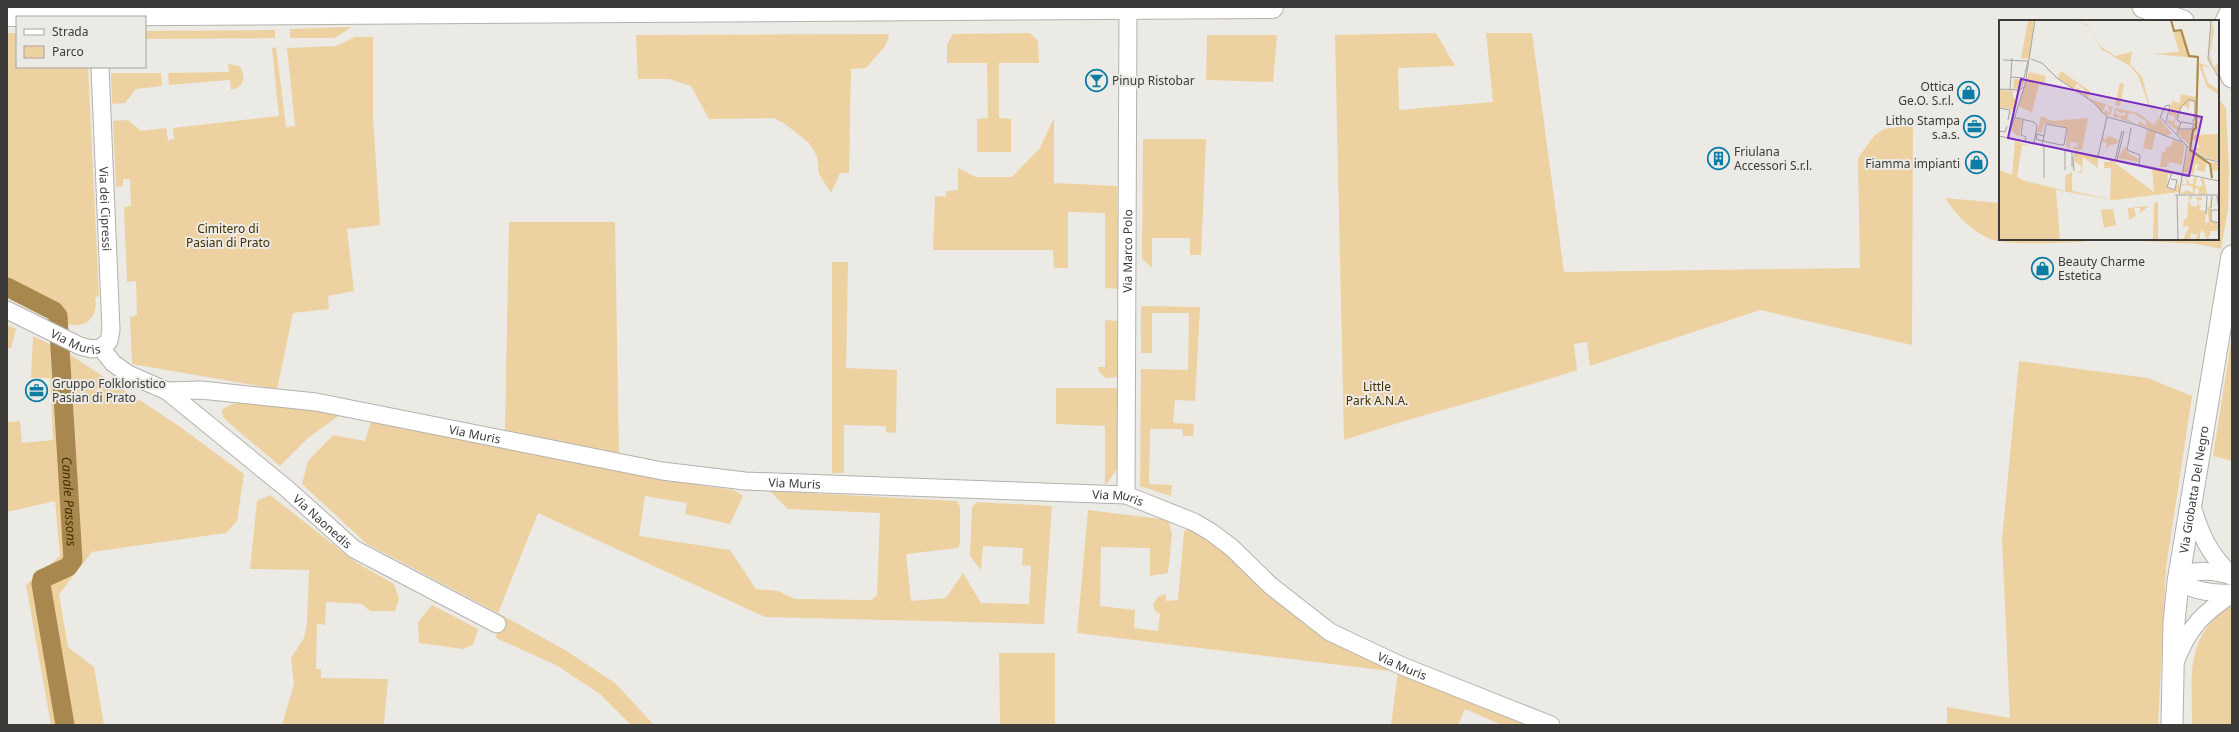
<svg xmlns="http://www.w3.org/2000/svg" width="2239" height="732" font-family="'Noto Sans',sans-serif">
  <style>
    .green { fill: #edd1a1 }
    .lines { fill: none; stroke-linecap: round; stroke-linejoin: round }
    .canal { stroke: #a8884e; stroke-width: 19 }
    .minor-casing { stroke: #b4b2ad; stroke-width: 19 }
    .tertiary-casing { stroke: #b4b2ad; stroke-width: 23 }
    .secondary-casing { stroke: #b4b2ad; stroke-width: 24 }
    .minor { stroke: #fff; stroke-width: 17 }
    .tertiary { stroke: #fff; stroke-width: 21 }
    .secondary { stroke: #fff; stroke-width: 22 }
    .labels { text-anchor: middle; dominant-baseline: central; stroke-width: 4; stroke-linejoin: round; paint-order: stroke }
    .poi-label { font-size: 12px; fill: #3c3b39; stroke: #eceae5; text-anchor: start }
    .street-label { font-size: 12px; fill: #3c3b39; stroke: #eceae5 }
    .park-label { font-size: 12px; fill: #452e00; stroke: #eceae5 }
    .water-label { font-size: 13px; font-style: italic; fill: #473100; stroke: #eceae5 }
    .inset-river { fill: none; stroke: #a8884e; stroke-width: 2 }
    .inset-road { fill: none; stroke: #a6a4a0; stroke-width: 1 }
    .view { fill: #7b2cbf; fill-opacity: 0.15; stroke: #7b2cbf; stroke-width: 2 }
    .inset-edge { fill: none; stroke: #3c3b39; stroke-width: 2 }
  </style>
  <rect width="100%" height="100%" fill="#eceae5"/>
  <path class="green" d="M352 27 334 38H290V29Z
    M275 30V38L145 39V31Z
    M7 33H17V67H88L99 296 95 298C99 319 84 330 64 323L7 296Z
    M1030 33 1038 41 1039 63H999V118L1011 119V152H977V119L988 118 987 63H947V45L953 34Z
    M1436 33 1455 66 1398 68 1399 110 1493 102 1486 33H1532L1564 272 1860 268 1858 158 1874 136 1884 129 1913 125 1912 345 1760 310 1590 366 1587 342 1574 344 1577 370C1500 395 1421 415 1344 440L1335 35Z
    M889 34 886 45 866 68 851 69 849 173H840L831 193 819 174 817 156 809 143 785 124 774 118 709 119 691 86 669 79H638L636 35Z
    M1207 35H1277L1273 82 1206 80Z
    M355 37H373V117L380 225 347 229 354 291 328 296 329 309 293 313 277 389 132 364 130 317 137 315 136 281 127 282 124 207 131 206 130 179H123V186L116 187 113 121 128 120 141 131 166 128 168 140 174 139 173 128 279 116 272 48 276 47 286 127 295 126 287 48 336 46Z
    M228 64 239 66C247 76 244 88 231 90L230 80 169 85 168 73 229 72Z
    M111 73H161L162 86 136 89 125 103 112 104Z
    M2218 98 2226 108 2229 170 2228 209 2221 249 2197 244 2125 240 2218 239Z
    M1054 118V183L1117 186 1118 289 1105 288V213L1068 212V268H1054L1053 250H933L935 196 946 197V191L958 190V168L976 177H1012L1040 148Z
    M1143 139H1206L1201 255H1190V238H1152V268L1142 258Z
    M1945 198 2000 203V239H2085L2083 242C2059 242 2008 247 1988 238 1970 230 1955 213 1945 198Z
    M509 222H615L619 454 505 430Z
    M832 262H848L846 368 897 370 896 433 886 432V426L844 425V473H832Z
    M1141 306 1200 307 1195 401 1175 400 1173 423 1194 424 1193 436H1183L1182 429H1150L1149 484 1172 485 1171 496 1140 486 1141 369 1188 370 1189 313H1152V353H1141Z
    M1105 320 1117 321 1118 377 1106 378 1099 372 1098 367H1105Z
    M7 325 16 329 11 348H7Z
    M33 336 69 354 176 424 244 474 237 521 226 533 92 552 59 594 68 647 94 667 104 725H51L26 585 60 556 55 501 7 512V422L20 421 22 443 53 440 50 378H31Z
    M2231 342H2232V461L2213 456Z
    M2019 361 2148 378 2192 396 2166 568 2158 725H1947V707L2010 718 2002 539Z
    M1056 388H1118L1117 469 1107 483 1105 484V426L1056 424Z
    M281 403 340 415 309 437 280 466 229 423 223 417 222 410C235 398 264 404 281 403Z
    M371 421C492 444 612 473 734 490L743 496 730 524 685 514 687 503 645 496 639 536 730 550 756 589 778 591 795 599 871 600 877 595 880 513 788 509 770 491 957 501 960 508V543L958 548 906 554 911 601 946 598 963 573 981 603 1029 604 1031 566 1022 565 1023 548 983 546 981 570 970 556 972 508 976 502 1052 506 1044 624 765 617 538 513 498 613 565 650 615 683 654 725H631L600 694 556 665 496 638 498 613 367 544 302 484 308 461 333 435 365 441Z
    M270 495 357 563 394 584 399 599 395 611H370L362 604 326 602 325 625 317 624 316 669H321V678L388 679 384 724 386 725H282L294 684 291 658 304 638 307 623 309 570 250 569 257 501Z
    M1088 510 1168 520 1172 534 1168 573 1150 576V548L1101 547 1100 606 1135 610 1134 628 1158 631 1160 614 1155 611 1153 604 1159 596 1166 594V601L1178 600 1184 532 1190 526 1213 540 1308 624 1529 725H1502L1465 709 1458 725H1391L1398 672 1077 633Z
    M432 605 478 629 473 645 463 649 419 643 418 622Z
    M2232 606V725H2192C2192 677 2184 634 2232 606Z
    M999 653H1055V725H1000Z"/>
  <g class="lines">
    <path class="canal" id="s1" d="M7 287 54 311 58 316 73 560 68 567 42 579 41 584 65 725"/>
    <defs>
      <g id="minor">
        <path id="s2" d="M100 67 111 330 109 341 101 348"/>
        <path id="s3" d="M7 310 80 346 92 349 101 348"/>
        <path id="s4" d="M101 348 113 363 128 374 167 391 201 390 316 402 662 471 745 481 1126 495 1194 522 1211 532 1231 547 1271 586 1330 632 1402 666 1551 725"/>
        <path id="s5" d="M167 391 286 488 354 549 497 624"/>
        <path id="s6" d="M1126 495 1128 8"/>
        <path d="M2191 504C2201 535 2208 553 2232 576"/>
        <path d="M2180 575C2199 570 2213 570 2232 576"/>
        <path d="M2178 582C2197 591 2211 594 2232 593"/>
        <path d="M2176 660C2189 627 2203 613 2232 594"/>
      </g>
      <g id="tertiary">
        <path d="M2143 7 2183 21"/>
        <path d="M2218 48 2223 54 2232 77"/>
        <path d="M2223 54 2224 26 2232 9"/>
        <path id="s7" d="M2172 725 2174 622 2178 582 2232 256"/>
      </g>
      <path id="secondary" d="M7 15 1272 7"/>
    </defs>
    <use href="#minor" class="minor-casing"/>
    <use href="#tertiary" class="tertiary-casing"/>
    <use href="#secondary" class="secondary-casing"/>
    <use href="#minor" class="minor"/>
    <use href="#tertiary" class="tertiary"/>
    <use href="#secondary" class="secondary"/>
  </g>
  <defs>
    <symbol id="bar-ring" viewBox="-11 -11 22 22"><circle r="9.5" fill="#eceae5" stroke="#0d7ca5" stroke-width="1.5"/><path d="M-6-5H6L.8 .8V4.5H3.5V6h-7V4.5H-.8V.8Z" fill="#0d7ca5"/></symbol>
    <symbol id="shop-ring" viewBox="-11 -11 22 22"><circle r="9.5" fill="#eceae5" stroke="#0d7ca5" stroke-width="1.5"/><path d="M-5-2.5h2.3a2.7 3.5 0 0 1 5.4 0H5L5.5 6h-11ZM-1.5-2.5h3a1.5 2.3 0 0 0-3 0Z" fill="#0d7ca5"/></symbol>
    <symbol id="office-ring" viewBox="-11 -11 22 22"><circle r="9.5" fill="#eceae5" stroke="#0d7ca5" stroke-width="1.5"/><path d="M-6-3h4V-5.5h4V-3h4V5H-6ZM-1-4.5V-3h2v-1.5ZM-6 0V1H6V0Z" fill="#0d7ca5"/></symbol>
    <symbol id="building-ring" viewBox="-11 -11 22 22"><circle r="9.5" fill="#eceae5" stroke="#0d7ca5" stroke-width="1.5"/><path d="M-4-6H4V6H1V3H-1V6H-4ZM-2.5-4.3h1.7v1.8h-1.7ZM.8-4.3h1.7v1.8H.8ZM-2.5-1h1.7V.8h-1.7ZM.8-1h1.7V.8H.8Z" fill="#0d7ca5"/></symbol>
  </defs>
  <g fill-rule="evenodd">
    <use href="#bar-ring" x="1084" y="68" width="25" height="25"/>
    <use href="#shop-ring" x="1956" y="80" width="25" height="25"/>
    <use href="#office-ring" x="1962" y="114" width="25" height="25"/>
    <use href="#building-ring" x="1706" y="146" width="25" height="25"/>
    <use href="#shop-ring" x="1964" y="150" width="25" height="25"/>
    <use href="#shop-ring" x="2030" y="256" width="25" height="25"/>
    <use href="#office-ring" x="24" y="378" width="25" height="25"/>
  </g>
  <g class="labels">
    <g class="poi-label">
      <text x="1112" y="80">Pinup Ristobar</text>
      <text x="1954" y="86" text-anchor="end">Ottica<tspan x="1954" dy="14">Ge.O. S.r.l.</tspan></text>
      <text x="1960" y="120" text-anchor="end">Litho Stampa<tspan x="1960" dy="14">s.a.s.</tspan></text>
      <text x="1734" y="151">Friulana<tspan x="1734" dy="14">Accessori S.r.l.</tspan></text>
      <text x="1960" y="163" text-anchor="end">Fiamma impianti</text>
      <text x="2058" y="261">Beauty Charme<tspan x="2058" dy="14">Estetica</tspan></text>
      <text x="52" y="383">Gruppo Folkloristico<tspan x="52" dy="14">Pasian di Prato</tspan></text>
    </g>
    <g class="street-label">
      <text stroke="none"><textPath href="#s2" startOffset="142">Via dei Cipressi</textPath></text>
      <text stroke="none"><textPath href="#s6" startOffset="244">Via Marco Polo</textPath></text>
      <text stroke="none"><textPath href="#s3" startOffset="76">Via Muris</textPath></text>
      <text stroke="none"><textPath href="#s4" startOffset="392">Via Muris</textPath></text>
      <text stroke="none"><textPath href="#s4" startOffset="716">Via Muris</textPath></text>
      <text stroke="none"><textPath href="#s7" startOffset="237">Via Giobatta Del Negro</textPath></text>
      <text stroke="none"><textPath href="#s4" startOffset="1040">Via Muris</textPath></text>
      <text stroke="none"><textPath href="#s5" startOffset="203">Via Naonedis</textPath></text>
      <text stroke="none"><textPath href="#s4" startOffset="1376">Via Muris</textPath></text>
    </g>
    <g class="park-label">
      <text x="228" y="228">Cimitero di<tspan x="228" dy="14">Pasian di Prato</tspan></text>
      <text x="1377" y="386">Little<tspan x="1377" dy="14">Park A.N.A.</tspan></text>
    </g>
    <g class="water-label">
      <text stroke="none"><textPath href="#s1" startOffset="245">Canale Passons</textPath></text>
    </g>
  </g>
  <g transform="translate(1999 20)">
    <rect width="220" height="220" fill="#eceae5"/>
    <path d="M29 0H35L31 39 22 38ZM77 0 89 5 101 26 116 36 133 32 131 44 143 57 151 86 173 114 167 116 139 104 140 101 146 105 148 102 136 94 130 93 128 99 136 103 121 99 122 95 126 96 127 92 122 93 117 90V94L121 95 120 98 114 97 116 88 139 93 155 105 160 98 150 86 139 55 131 46 102 29 90 7ZM171 0H173L176 10H184L191 35 200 36V43L212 47 203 46 209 63 220 70 219 74 208 67 200 45 198 109 194 115 220 114V141L209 139 195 129 201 127 196 120H193V128L179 114 180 110H192L195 107V82H190V89L184 85 176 101 175 105 180 106 178 111 168 102 169 100 174 102 176 97 170 95 173 81 181 83 182 74 197 77 198 38 154 34 180 32ZM213 0 215 11 211 35 215 48 220 41V56L210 39ZM62 51 91 71 89 78 114 87 111 96 105 94 106 90 111 93 109 86 107 85 103 93 94 82 76 69 79 67 84 74 86 70 78 64 75 69 59 58ZM30 52 47 56 45 66 40 64 33 92 20 87ZM15 59H26L23 67 14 69ZM121 63 125 64 121 86 116 85ZM0 70 14 71V78L19 81 16 90 0 87ZM42 96 53 101 89 98 83 130 75 129 74 126 78 127 79 123 71 122V128L67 127 68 107 45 103 43 112 38 113ZM15 98 23 100 20 117 13 111ZM148 109 157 113 153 130 144 128ZM105 114V120L110 116 119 120 118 124 111 125 107 129 108 123 103 122ZM174 120 186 124 183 145 170 142 169 148V141L168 147H161L163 132H166L167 127 172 126ZM16 121 31 126 23 125 18 157 23 160 66 171V156L73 152V171L111 179 112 148H105V142H111L112 140 155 172 153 148 172 152 169 155 168 168 176 170 180 162V172L115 180 57 170 61 220H0V150L13 155ZM126 126 129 133 140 139 139 142 119 138ZM189 129 210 142 220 143V150L213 151 214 159 211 145 207 142 206 152 197 150 200 144H196L195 154 184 152ZM75 132 99 138V148L84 137 83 153 79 152 82 150V146L75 141 77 134 74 136ZM185 155 183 164 188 165 187 157 191 164H194L195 157 198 158 196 166H200V169L201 166H204L201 159H205L208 174 200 175 199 168 196 169V174H182L181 170 183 173 188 170 195 173 193 166 182 165ZM190 176H193V179H190L192 186 198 187 199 181 196 177H203V180H200L199 185H202L200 190 207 191 206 203 210 202 208 187H211L212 177V201L220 204V215V211H211V215L208 217 211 218 208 220 204 210 201 213V219L203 220H196L199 214H196L195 218V214L192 213 191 219 184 220 190 206 184 207 185 199H188ZM159 181V219H154L155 184ZM150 186 141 193V188H135L137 196 130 200 129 188ZM114 189 117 205 105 208 102 190Z" fill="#edd1a1"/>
    <path class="inset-river" d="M172 0 175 11 182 10 190 36 199 37 197 108 194 110 191 130 211 144 213 158"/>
    <path class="inset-road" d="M212 0 209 39 220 58M32 39 43 43 58 58 94 82 108 97 138 105 183 122M4 40 29 41 25 58 12 57M0 69 20 70 25 67M11 70 13 38M0 88 11 90 9 100M14 97 35 102 38 106 35 123M161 97 188 126 207 139 220 142M161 98 166 86 171 85 167 102M24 100 22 115 27 117 26 121M182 102 178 100 179 96 182 87 190 79 196 81V98L193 102M132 108 128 130 141 135 140 145M0 111 6 112 8 106M178 114 182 102 195 104 193 109H180M0 116 220 161M9 118 26 65 36 0M43 125V123L44 122V121L45 116 47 104 68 108 65 125H62L44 121 37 119 38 114 45 116M66 129V150M99 136 108 97M116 140 123 111M118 140 125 111M73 147V131M75 151 74 138 79 132M45 158V125M172 159 178 160 176 170 168 167 173 152M176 175H220M178 175 179 220M180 175 188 126M218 176 220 189M212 188 213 176M220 190H212V201L220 203M207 194 208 176"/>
    <path class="view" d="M22 59 203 97 190 156 9 118Z"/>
    <rect width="220" height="220" class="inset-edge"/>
  </g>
  <rect width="2239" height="732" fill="none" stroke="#3c3b39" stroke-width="16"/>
  <rect x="16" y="16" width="130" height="52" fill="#eceae5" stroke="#a6a4a0"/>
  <rect x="24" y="29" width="20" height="6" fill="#ffffff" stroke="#a6a4a0"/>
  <text x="52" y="36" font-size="12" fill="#3c3b39">Strada</text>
  <rect x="24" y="46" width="20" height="12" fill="#edd1a1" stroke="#a6a4a0"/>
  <text x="52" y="56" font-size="12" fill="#3c3b39">Parco</text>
</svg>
